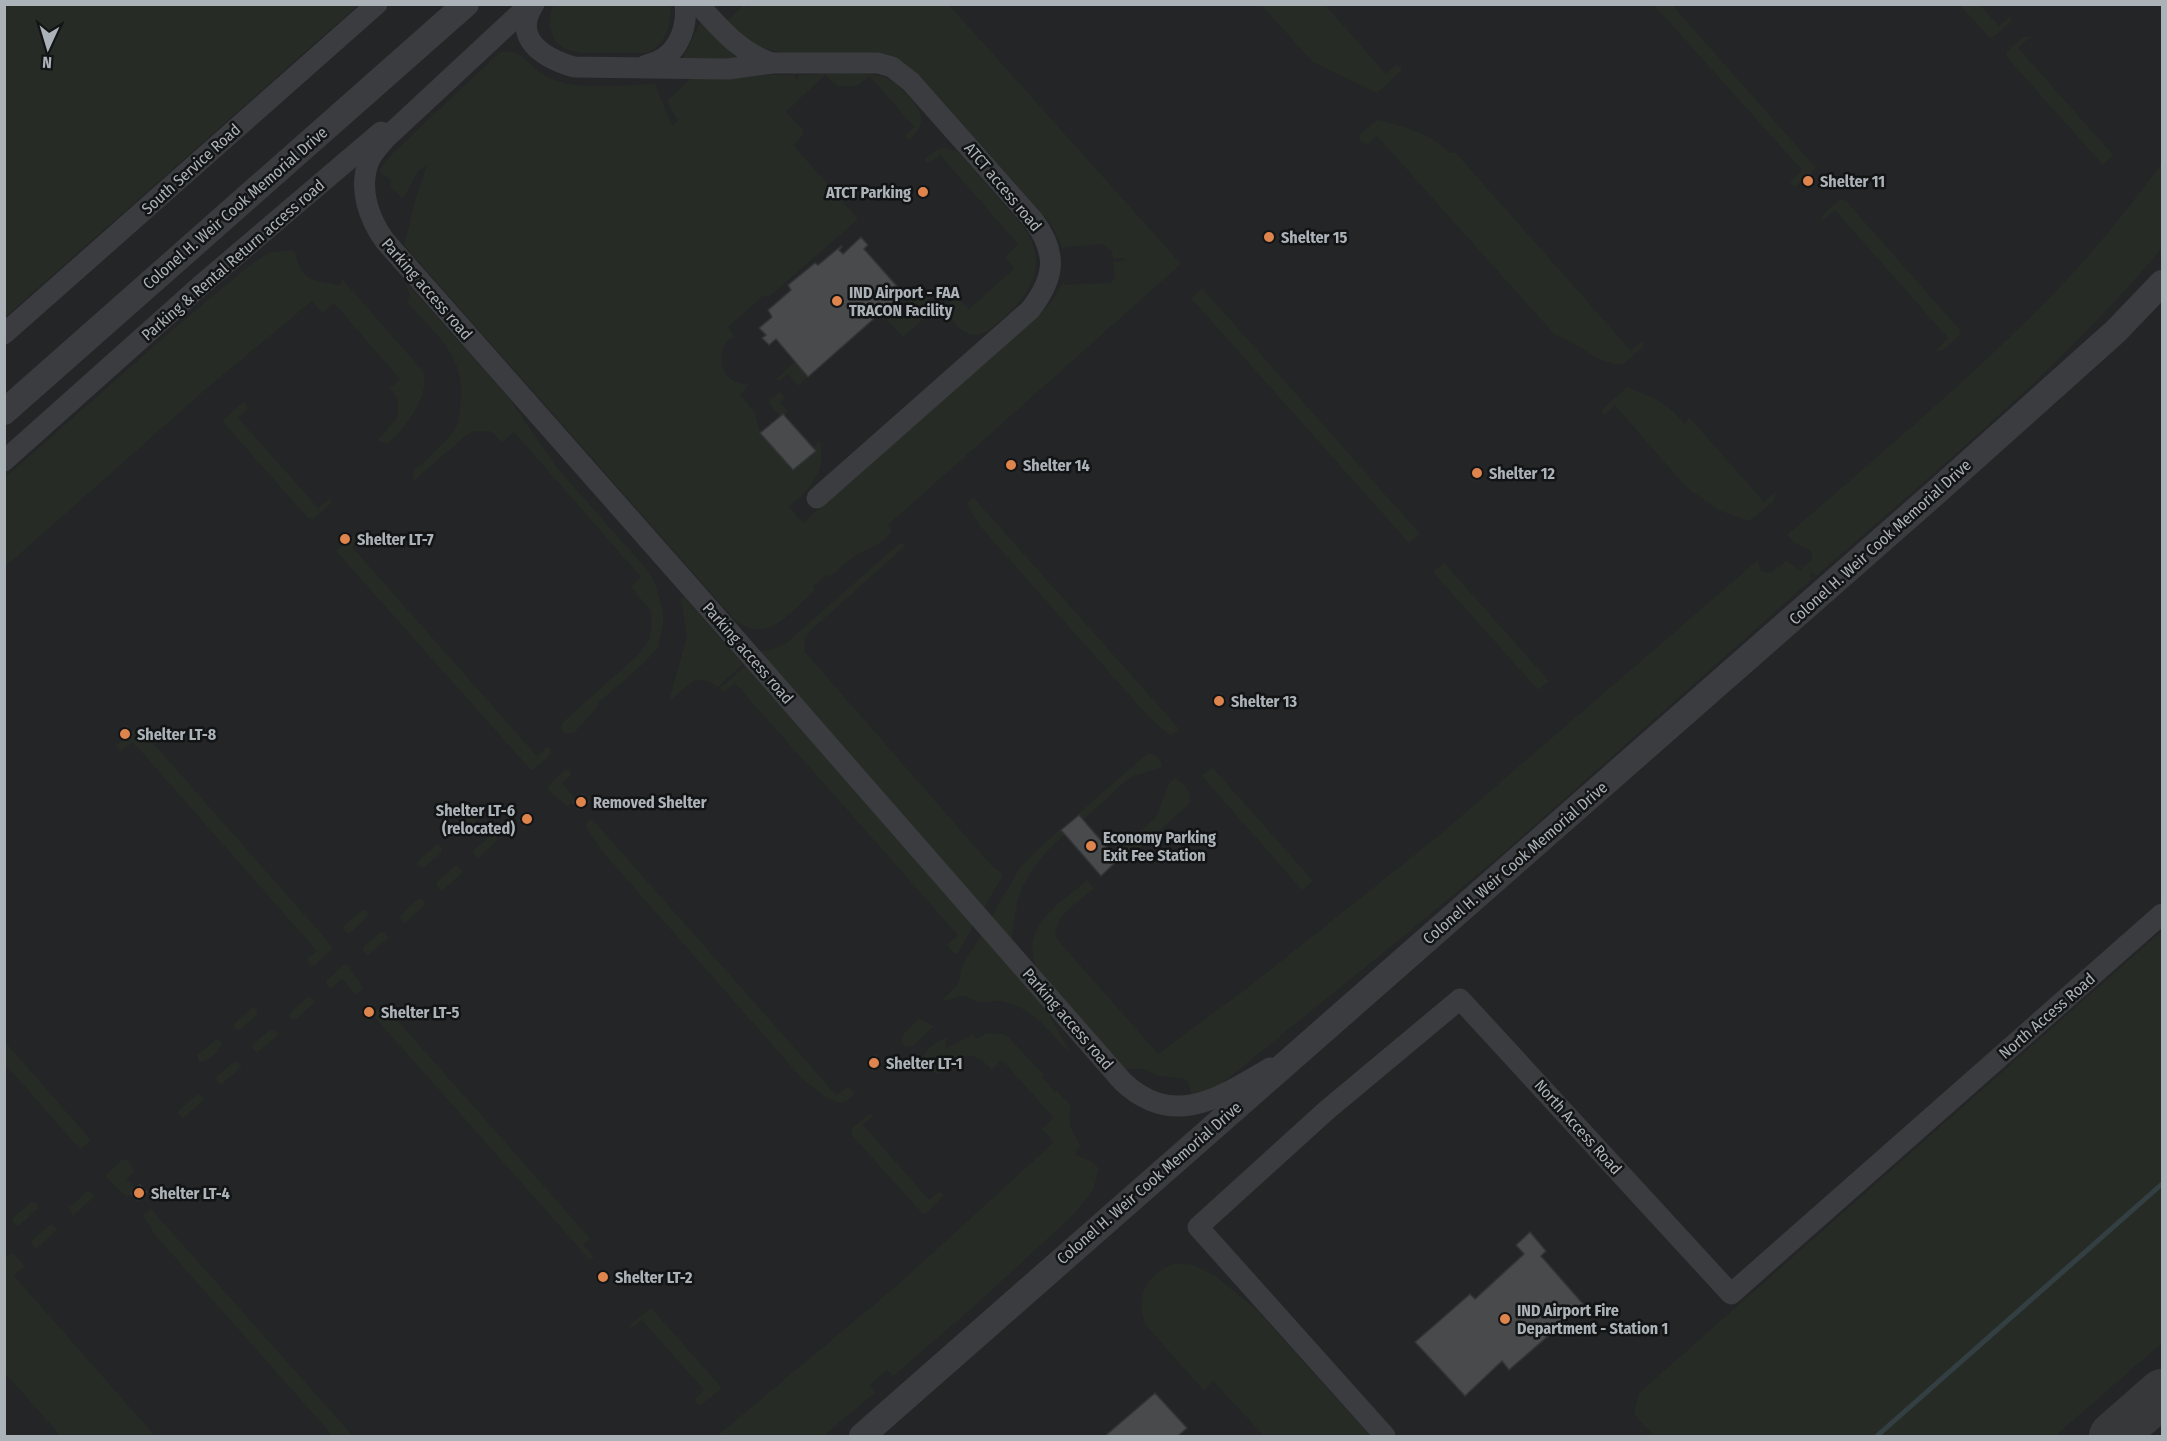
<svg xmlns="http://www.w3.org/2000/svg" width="2167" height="1441" font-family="'Fira Sans Condensed',sans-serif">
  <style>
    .built { fill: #242527 }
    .green { fill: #262c25 }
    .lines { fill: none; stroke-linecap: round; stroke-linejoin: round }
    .stream { stroke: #333f42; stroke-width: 5 }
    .taxiway { stroke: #36383a; stroke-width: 48 }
    .building { fill: #484a4c; stroke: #333436; stroke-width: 1.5 }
    .minor { stroke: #3a3c3f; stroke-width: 21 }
    .tertiary { stroke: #3a3c3f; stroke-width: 26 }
    .poi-dot { fill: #de844d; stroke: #131415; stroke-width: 2 }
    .labels { text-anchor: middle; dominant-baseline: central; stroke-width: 5; stroke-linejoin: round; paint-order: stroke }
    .street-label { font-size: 16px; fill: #acb3b8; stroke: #131415 }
    .poi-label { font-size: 16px; font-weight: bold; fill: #acb3b8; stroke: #131415; text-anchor: start }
  </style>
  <rect width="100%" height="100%" fill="#18191a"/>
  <path class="built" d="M5 5H2162V1436H5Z"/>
  <path class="green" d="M5 4H358V5L5 317Z
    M753 4 949 5 1181 264 888 525 892 531C883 545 865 549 852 558 845 564 837 570 830 577L827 574 813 587 815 590C790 612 767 647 734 619L404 245 417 194 427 165 418 171 403 199 391 187 390 179 379 171 392 154 499 53C521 45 531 70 549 78 577 91 625 85 655 84L672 126 679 119 676 118 667 101 694 75H794L797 81 799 75C821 75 868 71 887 78 899 84 910 96 917 107 926 119 920 130 910 139L906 138V134L914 127 870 76 856 86H837L825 75 786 112 803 130V135L793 145 858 219 770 296H763L728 327 734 336C711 350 721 387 749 384L740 395 755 413 760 433 792 470 816 451 813 447 820 441C827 472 810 489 789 507L803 523 1038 316 1051 303 1063 282 1066 285 1110 283 1115 277 1113 262 1126 260 1123 258 1113 259 1112 251 1102 244 1065 247 1063 249 1052 225 920 76 902 61 891 56C857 55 783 59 755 45 745 40 735 29 726 22L744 5 748 7Z
    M554 5H671C671 24 666 47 645 53H580L563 48 555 41 549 26 551 11Z
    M1261 5H1325L1386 74 1396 65 1401 67V71L1377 93 1313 62Z
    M1654 5H1672L1816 168 1795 187 1790 182 1802 170Z
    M1960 5H1980L1999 26 2011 16 2010 22 1995 36 1989 37Z
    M701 21 735 57V60L683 58Z
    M2023 37H2030L2018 48 2113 155 2103 165 2007 57V51Z
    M1377 120C1404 126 1429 133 1450 153H1456L1631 351 1643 340V347L1622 365C1592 362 1581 343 1555 335L1377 136 1367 145 1360 140 1359 135Z
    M945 148 956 151 960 154 1022 225C1050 263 1032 293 1001 320 991 328 982 338 969 334 958 330 950 316 943 308L956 297 969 309 1014 269 1005 257 1018 244 940 155 929 163 925 162V159L936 150Z
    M2162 163V248C2060 370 1935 471 1816 576L1812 572 1810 575 1813 578 1510 847 1410 931 1211 1092 1192 1097 1188 1082 1185 1079 1156 1075 1144 1069H1122L1037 969C1019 927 1059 904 1087 880L1094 888C1081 901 1051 917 1056 938L1158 1054 1245 990 1437 837 1758 560 1761 571 1771 573 1777 567H1780L1786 560 1799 571 1812 560 1811 550 1796 544 1787 535C1880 454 1976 375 2061 286 2097 248 2131 205 2162 163Z
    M1841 199 1846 201 1959 329 1960 335 1943 350 1935 351 1948 338 1835 210 1820 223 1824 213Z
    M289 250 295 251C301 281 310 279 337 285L342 284V279L422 370C433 393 405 428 389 443L377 441 398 417V400L390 388 400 379 334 303 323 313 312 301 207 388 5 567V478L177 326 248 267 268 253Z
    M404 280 508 397 558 469 648 571 655 583 663 611V624L658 647 645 662 599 702 598 706 574 733H564L561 729 562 723 639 654 649 640 652 626 651 611 631 587 641 577 514 432 502 442 490 431H474L467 435 413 481 414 469C425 464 429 456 438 448 458 429 459 426 461 400 465 355 434 333 407 302L410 295Z
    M1202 288 1420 534 1409 543 1191 298Z
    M921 290 936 308 903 337 887 320Z
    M795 362 808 377 798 386 788 374 779 381 776 379Z
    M1627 387C1654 398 1667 401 1685 425L1689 417 1764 502 1776 491 1774 501 1749 521 1718 510 1686 487 1615 405 1603 416 1602 410Z
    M780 392 785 397 780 402 788 412 780 416 768 402Z
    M242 403H245L248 408 238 418 318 508 330 498 331 503 314 519 308 518 224 423V419Z
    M973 497 1180 730 1170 735 1148 716 980 526 967 504Z
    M359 531 363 537 352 547 534 753 537 756 546 748H550V755L533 770 530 769 336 551Z
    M900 543 905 545 903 548 809 632 805 638 804 651 992 866 1002 873V877L982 911 758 652 771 650 785 644Z
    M1444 563 1549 681 1538 690 1433 572Z
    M684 597 743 664 718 687 708 681 695 680 669 701 687 636 681 598Z
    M745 666 974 925 958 953 954 954 947 945 958 935 735 683 724 692 720 688Z
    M138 726 331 945 332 949 315 965H311L307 959 317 951 133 742 121 751 116 746Z
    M1147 754C1155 753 1159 758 1162 764L1161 768 1130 777 1083 820 1078 814Z
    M1212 767 1313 881 1302 890 1202 776Z
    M565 770H569L571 775 562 783 576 799 568 806 553 795 547 787Z
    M1176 779C1184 784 1192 792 1190 803L1120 866 1114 856 1156 817 1169 784 1171 781Z
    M473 813H477L479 816C477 823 464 835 457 835L454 829Z
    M592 819 836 1095 848 1087 854 1093C842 1118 810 1085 799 1075L602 851 585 825Z
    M1060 829 1065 834C1028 868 1015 890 1012 940L990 919 1021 866Z
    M492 834H494L499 839 477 859 473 853 474 850Z
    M438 845 442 849 441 853 424 867H420L417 862 435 846Z
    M454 867H458L463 872 441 892 437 886V882Z
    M418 899 422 900 426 904 404 924 400 916Z
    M362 910H365L368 913 367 917 351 932 347 933 344 929V926Z
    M2162 931V1343L2055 1436H1654L1634 1414 1639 1393Z
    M381 932H385L389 937 367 956 363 951 364 946Z
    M982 934 1050 1011V1017L1069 1050V1053C1049 1031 1031 1006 1000 1001 992 1000 984 1003 977 1002 972 1000 969 997 964 996 955 995 950 1002 942 1000L954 989 959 982 962 966Z
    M344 965H348L363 988 356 995 342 979 331 989 327 984V980Z
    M308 997 316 1001 294 1021 290 1017V1013Z
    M253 1007 257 1010V1015L240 1030H236L233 1025Z
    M380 1007 397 1020 587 1235 590 1239 583 1245 594 1257 590 1260 372 1014Z
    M919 1019 934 1026 912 1047 905 1046 901 1041 903 1035Z
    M270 1029H274L279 1034 257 1053 252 1048 253 1045Z
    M988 1033 1003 1034 1009 1038 1044 1075 1042 1077 1055 1092 1057 1091 1071 1106C1067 1125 1071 1130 1081 1146L1076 1151V1155L1093 1162 1099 1169 1093 1190 1073 1215 981 1300 893 1376 887 1370 870 1384 876 1392 823 1436H717L901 1282 1054 1142 1042 1129 1054 1118 1002 1060 992 1069C962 1041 963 1064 937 1074L925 1069C918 1053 933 1043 947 1037L945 1049 974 1034 975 1039Z
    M217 1039 222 1043C220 1051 207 1062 199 1062L197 1055Z
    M5 1042 91 1140 80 1149 5 1064Z
    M234 1062H237L242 1066 221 1085 217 1082 216 1077Z
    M198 1094 205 1099 183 1118 179 1114V1110Z
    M869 1114 874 1115 863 1125 929 1200 939 1192 944 1195 925 1214 922 1213 851 1134 852 1128Z
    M127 1159 134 1171 126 1179 136 1189 127 1197 105 1176 122 1160Z
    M86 1192H90L95 1196 73 1216 69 1208Z
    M31 1202 37 1204V1209L20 1225H15L12 1221 13 1218Z
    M151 1209 353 1436H333L155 1235 143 1215Z
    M51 1224 58 1229 36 1249 32 1244V1240Z
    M10 1254H14L24 1266 14 1276 155 1436H61L5 1373 4 1258Z
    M1176 1263 1193 1265 1214 1275 1257 1310 1370 1436H1264L1213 1381 1204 1391 1146 1325C1134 1296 1147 1273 1176 1263Z
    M652 1309 721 1387 720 1390 702 1404 698 1405 695 1399 704 1390 642 1320 631 1328V1324L648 1310Z"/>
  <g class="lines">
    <path class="stream" d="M1877 1436 2162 1184"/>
    <path class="taxiway" d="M2113 1436 2162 1393"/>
  </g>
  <path class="building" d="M1810 174 1814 180 1807 187 1802 181Z
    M1271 231 1275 236 1267 243 1263 239Z
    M861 237 868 245 864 249 903 293 808 377 776 339 769 345 762 338 766 335 759 328 772 317 768 310 791 290 788 285 815 263 818 265 841 246 842 247 839 250 843 254Z
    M783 414 816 451 793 470 760 433Z
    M1013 459 1018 464 1009 471 1005 466Z
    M1478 467 1483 472 1475 480 1470 474Z
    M347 533 351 538 343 544 339 540Z
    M1221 694 1226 700 1218 707 1212 701Z
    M127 727 131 732 123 740 119 735Z
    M582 795 588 802 579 809 573 802Z
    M528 813 533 819 525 826 520 820Z
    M1079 815 1118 860 1101 876 1061 830Z
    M370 1005 375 1011 367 1018 362 1012Z
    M876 1056 881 1062 873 1070 868 1064Z
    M140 1185 147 1192 138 1200 131 1194Z
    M1530 1232 1546 1251 1541 1256 1584 1305 1509 1370 1502 1361 1465 1396 1415 1342 1470 1294 1475 1299 1524 1254 1516 1245Z
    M604 1271 609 1277 601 1283 596 1278Z
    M1155 1393 1187 1428 1178 1436H1105Z"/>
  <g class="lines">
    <path class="minor" d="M530 4 386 138C380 145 372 153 369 161 358 189 369 219 385 241L692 589 1123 1082C1174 1129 1219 1098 1270 1068
      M534 4C511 38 543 58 574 67L728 69 773 63H878L892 67 911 82 1034 221C1058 254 1055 278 1030 310L817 498
      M698 4C720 28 740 53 772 63
      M646 65C675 60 688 32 685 4
      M4 334 377 4
      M4 461 200 286 381 132
      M1385 1436 1198 1227 1327 1110 1460 999 1731 1294 2162 914"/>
    <path class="tertiary" d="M4 412 466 4
      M862 1436 1934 494 2116 331 2162 283"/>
  </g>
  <g class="poi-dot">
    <circle cx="1808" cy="181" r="6"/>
    <circle cx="923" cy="192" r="6"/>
    <circle cx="1269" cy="237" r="6"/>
    <circle cx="837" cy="301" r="6"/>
    <circle cx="1011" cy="465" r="6"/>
    <circle cx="1477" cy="473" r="6"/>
    <circle cx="345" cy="539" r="6"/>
    <circle cx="1219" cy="701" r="6"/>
    <circle cx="125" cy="734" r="6"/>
    <circle cx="581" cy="802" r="6"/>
    <circle cx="527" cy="819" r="6"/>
    <circle cx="1091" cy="846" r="6"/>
    <circle cx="369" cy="1012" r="6"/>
    <circle cx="874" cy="1063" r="6"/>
    <circle cx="139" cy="1193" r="6"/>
    <circle cx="603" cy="1277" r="6"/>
    <circle cx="1505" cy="1319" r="6"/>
  </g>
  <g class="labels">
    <g class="street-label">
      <text transform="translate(191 169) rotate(-42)">South Service Road</text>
      <text transform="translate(1003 187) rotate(50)">ATCT access road</text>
      <text transform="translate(235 208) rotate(-41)">Colonel H. Weir Cook Memorial Drive</text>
      <text transform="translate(233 260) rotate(-41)">Parking &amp; Rental Return access road</text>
      <text transform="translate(427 289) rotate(49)">Parking access road</text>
      <text transform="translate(1880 542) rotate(-42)">Colonel H. Weir Cook Memorial Drive</text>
      <text transform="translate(748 653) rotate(49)">Parking access road</text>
      <text transform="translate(1515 863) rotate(-41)">Colonel H. Weir Cook Memorial Drive</text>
      <text transform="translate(2047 1016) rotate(-41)">North Access Road</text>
      <text transform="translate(1068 1019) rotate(49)">Parking access road</text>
      <text transform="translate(1578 1127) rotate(48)">North Access Road</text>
      <text transform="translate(1149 1183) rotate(-41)">Colonel H. Weir Cook Memorial Drive</text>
    </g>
    <g class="poi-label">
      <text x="1820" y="181">Shelter 11</text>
      <text x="911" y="192" text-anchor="end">ATCT Parking</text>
      <text x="1281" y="237">Shelter 15</text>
      <text x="849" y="292">IND Airport - FAA<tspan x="849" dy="18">TRACON Facility</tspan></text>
      <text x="1023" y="465">Shelter 14</text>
      <text x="1489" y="473">Shelter 12</text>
      <text x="357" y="539">Shelter LT-7</text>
      <text x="1231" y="701">Shelter 13</text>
      <text x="137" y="734">Shelter LT-8</text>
      <text x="593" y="802">Removed Shelter</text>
      <text x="515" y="810" text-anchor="end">Shelter LT-6<tspan x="515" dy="18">(relocated)</tspan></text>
      <text x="1103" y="837">Economy Parking<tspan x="1103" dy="18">Exit Fee Station</tspan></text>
      <text x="381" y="1012">Shelter LT-5</text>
      <text x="886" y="1063">Shelter LT-1</text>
      <text x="151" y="1193">Shelter LT-4</text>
      <text x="615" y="1277">Shelter LT-2</text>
      <text x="1517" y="1310">IND Airport Fire<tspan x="1517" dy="18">Department - Station 1</tspan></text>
    </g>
  </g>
  <rect width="2167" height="1441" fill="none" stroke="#acb3b8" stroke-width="12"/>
  <g transform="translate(48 48) rotate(184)" stroke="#131415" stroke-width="4.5" paint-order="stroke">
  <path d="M0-4.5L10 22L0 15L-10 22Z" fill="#acb3b8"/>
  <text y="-9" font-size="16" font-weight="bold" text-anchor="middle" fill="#acb3b8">N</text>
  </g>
</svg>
